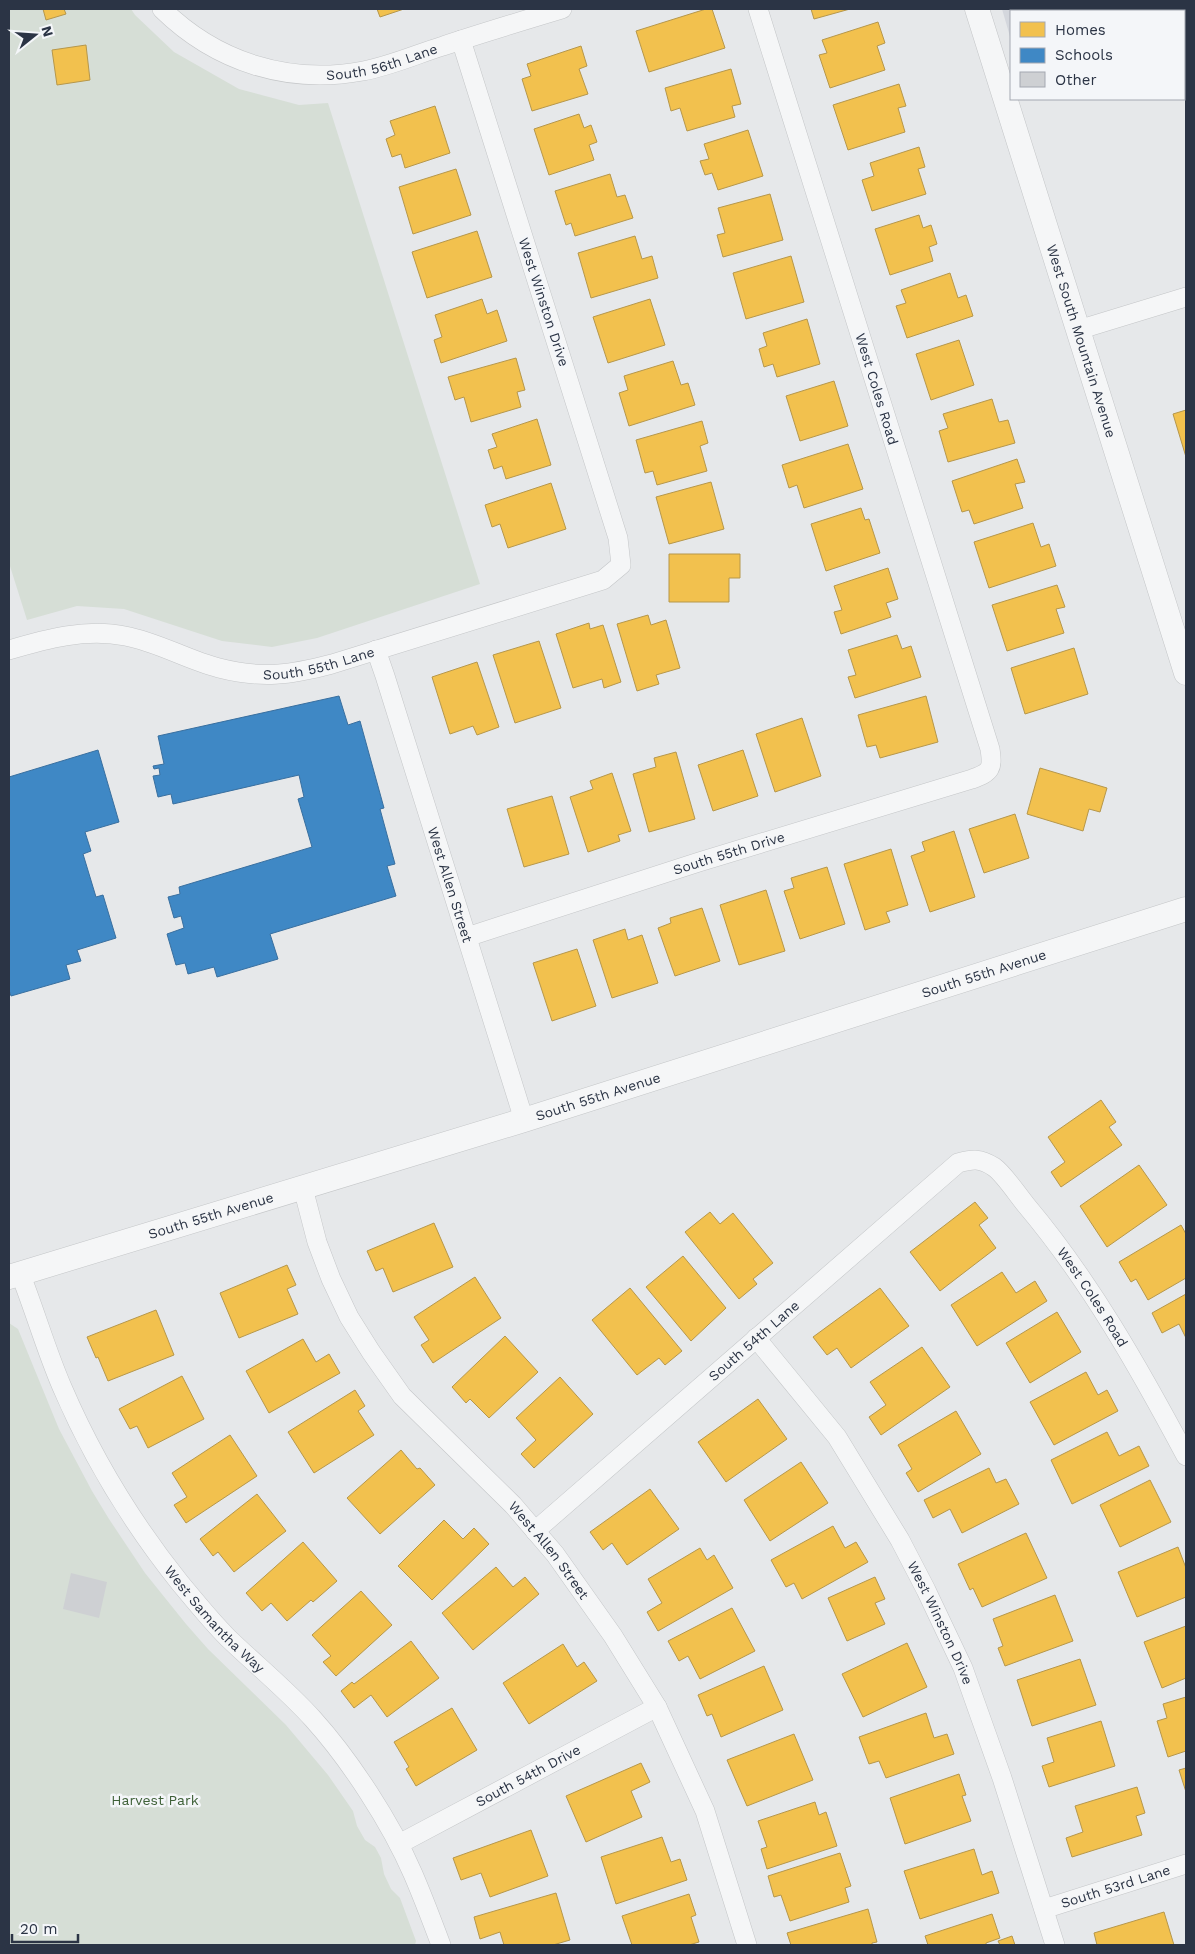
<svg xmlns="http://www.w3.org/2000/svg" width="1195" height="1954" font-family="'Work Sans',sans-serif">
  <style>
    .built { fill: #d4d7dd }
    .green { fill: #d6ded6 }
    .homes { fill: #f2c14e; stroke: #b6974b }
    .schools { fill: #3f88c5; stroke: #396f9f }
    .building { fill: #ced0d3 }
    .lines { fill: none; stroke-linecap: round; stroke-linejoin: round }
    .minor-casing { stroke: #c4c6c8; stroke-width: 20 }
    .tertiary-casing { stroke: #c4c6c8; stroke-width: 25 }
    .minor { stroke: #f5f6f7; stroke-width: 19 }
    .tertiary { stroke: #f5f6f7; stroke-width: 24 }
    .labels { text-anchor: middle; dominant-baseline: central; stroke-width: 5; stroke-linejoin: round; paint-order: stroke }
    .street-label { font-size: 14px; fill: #2b3445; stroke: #f4f6f9 }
    .park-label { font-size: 14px; fill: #3f6138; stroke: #f4f6f9 }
  </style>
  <rect width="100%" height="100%" fill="#e6e8ea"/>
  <path class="built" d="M1002 9H1162L1154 11H1011V40Z"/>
  <path class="green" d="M9 9H131L135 15 174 52 239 89 299 105 328 103 480 584 317 638 272 647 222 641 124 609 77 606 27 620 9 563Z
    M9 1323 18 1329 59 1429 92 1491 109 1519 145 1573 186 1624 208 1649 286 1725 328 1775 353 1811 357 1826 365 1840 375 1847 381 1858 384 1874 391 1889 400 1898 416 1941 415 1945H9Z"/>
  <path class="homes" d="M43 9H64L66 14 46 20Z
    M377 9H404L380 17Z
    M706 9H712L725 48 649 72 636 31Z
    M811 9H850L814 19Z
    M878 22 885 43 877 46 885 70 830 88 819 55 827 53 822 40Z
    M86 45 90 80 57 85 52 50Z
    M581 46 587 66 579 69 588 94 532 111 522 79 531 76 527 64Z
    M731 69 741 104 732 106 735 117 687 131 680 108 671 111 665 88Z
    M899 84 906 106 898 108 905 132 848 150 833 105Z
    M435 106 450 153 405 168 401 154 392 157 386 139 395 135 390 121Z
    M579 114 584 128 591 125 597 142 589 145 594 160 549 175 534 129Z
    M748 130 763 176 718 190 712 173 705 175 700 161 709 159 704 144Z
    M919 147 925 167 918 169 926 194 872 211 862 180 874 176 870 163Z
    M456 169 471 215 413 234 399 187Z
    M610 174 617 197 625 195 633 218 575 236 571 223 566 225 555 191Z
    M770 194 783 240 723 257 717 235 725 233 718 208Z
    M919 215 923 228 931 225 937 244 929 247 933 261 890 275 875 229Z
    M477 231 492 277 427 298 412 252Z
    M635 236 642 259 652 256 658 278 591 298 578 253Z
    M791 256 804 302 746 319 733 273Z
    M950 273 958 298 966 295 973 316 907 338 896 306 906 303 901 290Z
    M482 299 487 314 497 310 507 341 441 363 434 340 442 337 435 315Z
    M650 299 665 345 608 363 593 317Z
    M807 319 820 364 777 377 773 364 764 367 759 349 767 346 763 333Z
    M959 340 974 385 931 400 916 354Z
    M516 358 525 390 517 392 521 407 471 422 464 397 455 400 448 377Z
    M673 361 681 385 688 383 695 405 629 426 619 393 628 390 624 376Z
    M834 381 848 426 800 441 786 396Z
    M992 399 999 422 1008 420 1015 443 948 462 939 431 948 428 943 414Z
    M1186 410V457L1173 414Z
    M537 419 551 465 506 479 502 466 494 469 488 450 497 447 492 434Z
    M702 421 708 443 700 446 707 471 657 485 653 471 645 473 636 440Z
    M848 444 863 489 804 508 797 485 789 488 782 465Z
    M1017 459 1025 482 1015 484 1023 508 974 524 969 510 962 512 952 481Z
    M711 482 724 529 669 544 656 497Z
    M551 483 566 529 508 548 500 524 492 527 485 505Z
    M861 508 865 520 869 519 880 553 826 571 811 524Z
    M1033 523 1041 547 1049 544 1056 566 989 588 974 542Z
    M669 554H740V578H729V602H669Z
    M888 568 898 599 886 603 891 617 841 634 834 612 842 610 834 586Z
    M1057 585 1065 607 1056 609 1064 633 1007 651 992 605Z
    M648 615 651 625 666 620 680 668 656 675 659 684 637 691 617 624Z
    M589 623 590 629 603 625 621 682 604 688 602 679 573 688 556 634Z
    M897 635 902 649 911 646 921 677 855 698 848 677 856 675 848 650Z
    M539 641 561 708 515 723 493 655Z
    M1074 648 1088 694 1025 714 1011 668Z
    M477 662 499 727 477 735 473 726 450 734 432 677Z
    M926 696 938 742 880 758 876 745 867 747 858 715Z
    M802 718 821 776 775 792 756 734Z
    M743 750 758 796 713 811 698 765Z
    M676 752 695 819 649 832 633 774 656 767 654 758Z
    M1040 768 1107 788 1100 812 1089 809 1083 831 1027 814Z
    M612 773 631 831 618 835 620 841 588 852 570 797 593 789 590 781Z
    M552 796 569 854 524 867 507 809Z
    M1015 814 1029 858 984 873 969 829Z
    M954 831 975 897 930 912 911 856 925 851 922 842Z
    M891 849 908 905 886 912 890 922 865 930 844 864Z
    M827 867 845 924 800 939 784 891 794 888 791 878Z
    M766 890 785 951 739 965 720 905Z
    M702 908 720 961 675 976 658 928 671 923 670 918Z
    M625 929 628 940 642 935 658 983 612 998 593 940Z
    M577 949 596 1006 552 1021 533 963Z
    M1101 1100 1116 1122 1109 1127 1122 1145 1061 1187 1051 1172 1065 1162 1048 1137Z
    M1139 1165 1167 1205 1107 1247 1080 1206Z
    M975 1202 988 1218 979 1225 996 1248 940 1291 910 1252Z
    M710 1212 720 1224 733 1213 773 1263 753 1279 757 1284 739 1299 685 1232Z
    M434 1223 453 1267 393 1292 383 1268 376 1271 367 1251Z
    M1181 1225 1186 1234V1278L1148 1300 1136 1279 1131 1282 1119 1262Z
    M683 1256 726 1308 691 1341 646 1287Z
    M287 1265 296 1285 287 1289 298 1314 239 1338 220 1293Z
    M1002 1272 1016 1293 1035 1281 1047 1301 977 1346 951 1305Z
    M475 1277 501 1318 433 1363 421 1345 429 1340 414 1317Z
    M630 1288 682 1351 665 1365 659 1358 637 1375 592 1320Z
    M880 1288 909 1326 851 1368 837 1348 827 1355 813 1337Z
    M1186 1294V1338L1179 1324 1162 1333 1152 1313Z
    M156 1310 174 1355 108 1381 98 1357 96 1358 87 1337Z
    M1057 1312 1081 1352 1030 1383 1006 1343Z
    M505 1336 538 1372 489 1418 470 1399 466 1403 452 1387Z
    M303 1339 316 1362 329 1354 340 1373 269 1413 246 1371Z
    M922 1347 950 1387 881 1435 869 1417 886 1405 870 1382Z
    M1086 1372 1098 1395 1107 1390 1118 1411 1054 1445 1030 1402Z
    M182 1376 204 1419 148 1448 137 1426 130 1429 119 1409Z
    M560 1377 593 1414 534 1468 521 1454 536 1440 516 1418Z
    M355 1390 365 1406 358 1411 374 1435 314 1473 288 1432Z
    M758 1399 787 1439 726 1482 698 1442Z
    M956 1411 981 1454 918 1492 906 1473 912 1469 898 1445Z
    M1107 1432 1119 1456 1139 1446 1149 1466 1072 1504 1051 1460Z
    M230 1435 257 1476 186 1523 174 1505 187 1497 172 1473Z
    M401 1450 417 1469 420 1468 435 1485 380 1534 347 1498Z
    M801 1462 828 1503 770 1541 744 1500Z
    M989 1468 996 1483 1006 1479 1019 1504 962 1533 950 1509 933 1518 924 1500Z
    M1150 1480 1171 1522 1120 1547 1100 1505Z
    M650 1489 679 1529 627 1565 612 1543 603 1550 590 1532Z
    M257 1494 286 1531 234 1572 218 1552 213 1556 200 1539Z
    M444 1520 463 1539 474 1528 489 1544 432 1600 398 1566Z
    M833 1526 845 1548 856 1542 868 1562 802 1599 794 1583 786 1587 771 1560Z
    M1026 1533 1047 1578 982 1607 973 1588 970 1590 958 1564Z
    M303 1542 337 1581 313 1602 311 1600 287 1621 271 1603 262 1611 246 1593Z
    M1178 1547 1186 1568V1597L1137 1617 1118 1572Z
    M700 1548 707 1560 714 1555 733 1588 658 1631 647 1612 662 1603 648 1579Z
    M496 1567 513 1587 525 1577 539 1594 473 1650 442 1613Z
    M875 1577 885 1599 875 1603 885 1624 847 1641 828 1598Z
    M361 1591 392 1625 336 1676 323 1662 331 1656 312 1635Z
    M1055 1595 1073 1641 1005 1666 998 1648 1003 1646 993 1619Z
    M732 1608 755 1651 700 1679 688 1656 679 1661 668 1641Z
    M1186 1626V1678L1162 1688 1144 1642Z
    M411 1641 439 1678 387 1717 371 1695 354 1708 341 1691 352 1682 354 1684Z
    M907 1643 927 1687 863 1717 842 1674Z
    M563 1644 577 1667 584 1662 597 1681 529 1724 503 1683Z
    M1080 1659 1096 1705 1032 1726 1017 1680Z
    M764 1666 783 1710 721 1737 712 1714 707 1716 698 1695Z
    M1186 1697V1751L1168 1757 1157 1721 1167 1718 1163 1704Z
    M452 1708 477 1750 416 1786 406 1769 409 1767 394 1742Z
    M926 1713 934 1738 947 1734 954 1754 886 1778 879 1761 869 1764 859 1737Z
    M1101 1721 1115 1766 1049 1787 1042 1766 1054 1762 1047 1738Z
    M794 1734 813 1780 747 1806 727 1760Z
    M641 1763 650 1782 631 1791 642 1817 586 1842 566 1796Z
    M1186 1768V1792L1179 1770Z
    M959 1774 966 1795 962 1796 971 1821 905 1844 890 1798Z
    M1137 1787 1145 1813 1136 1816 1142 1835 1072 1857 1066 1838 1083 1832 1075 1806Z
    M815 1802 819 1815 826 1812 837 1846 767 1869 761 1849 767 1847 758 1821Z
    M531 1830 548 1876 490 1897 481 1873 461 1880 453 1858Z
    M662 1837 671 1862 680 1859 687 1880 616 1904 601 1857Z
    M974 1849 982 1875 992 1871 999 1893 920 1919 904 1871Z
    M840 1853 851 1886 845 1888 849 1902 790 1921 781 1895 774 1897 768 1876Z
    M556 1893 570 1940 553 1945H504L500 1932 480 1939 474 1917Z
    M689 1894 696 1915 691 1917 699 1942 689 1945H632L622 1916Z
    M868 1909 877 1942 872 1943V1945H791L787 1933Z
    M1164 1912 1174 1945H1097L1094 1933Z
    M992 1914 1000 1938 986 1943V1945H928L925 1936Z
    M1012 1936 1015 1945H1000L998 1941Z"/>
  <path class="schools" d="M339 696 348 725 360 721 384 808 380 809 395 864 387 866 396 896 270 934 278 959 217 977 214 967 188 974 185 963 176 965 167 934 184 928 181 916 174 918 168 897 180 894 179 887 312 847 298 799 304 797 299 775 173 804 171 794 158 797 153 776 160 775 159 768 154 769 153 766 164 764 158 736Z
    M98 750 119 822 85 832 91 851 83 854 96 897 103 895 116 938 77 950 81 961 66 965 70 979 11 996 9 990V777Z"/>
  <path class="building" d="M71 1573 107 1582 99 1618 63 1609Z"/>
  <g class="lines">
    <defs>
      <g id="minor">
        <path id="s1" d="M162 9C216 62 288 85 363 71 390 66 417 54 443 46 482 33 522 21 562 9"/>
        <path d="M1078 330 1186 297"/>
        <path id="s2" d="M9 650C46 639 86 628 125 636 158 642 187 660 219 668 262 679 290 675 332 664L603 580 621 565 618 538 461 40"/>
        <path id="s3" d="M376 650 385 676 524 1120"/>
        <path id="s4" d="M467 937 699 862 972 779C991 772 993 769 990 749L758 9"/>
        <path id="s5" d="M303 1188 317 1242 331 1279 349 1317 371 1352 402 1396 513 1505 555 1554 613 1636 657 1707 705 1811 747 1945"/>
        <path id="s6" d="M20 1273C35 1311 46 1350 62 1387 92 1457 132 1523 180 1583 195 1601 211 1621 228 1638 256 1665 287 1690 313 1719 350 1760 391 1823 413 1874 423 1897 432 1921 441 1945"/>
        <path id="s7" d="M756 1338 837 1437 900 1540 926 1590 963 1668 1002 1778 1055 1945"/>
        <path id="s8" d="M535 1531 958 1163C973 1159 980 1158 994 1167 1004 1174 1017 1194 1026 1205 1090 1281 1139 1368 1186 1456"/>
        <path id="s9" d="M399 1844 657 1707"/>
        <path id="s10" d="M1044 1909 1186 1864"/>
      </g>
      <g id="tertiary">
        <path id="s11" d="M977 9 1186 673"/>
        <path id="s12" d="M9 1277 524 1120 1186 909"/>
      </g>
    </defs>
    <use href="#minor" class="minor-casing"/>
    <use href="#tertiary" class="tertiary-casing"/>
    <use href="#minor" class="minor"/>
    <use href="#tertiary" class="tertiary"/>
  </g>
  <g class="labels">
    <g class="street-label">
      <text stroke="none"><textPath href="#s1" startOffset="239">South 56th Lane</textPath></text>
      <text transform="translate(544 302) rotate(72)">West Winston Drive</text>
      <text stroke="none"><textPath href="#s11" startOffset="348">West South Mountain Avenue</textPath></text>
      <text transform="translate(877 389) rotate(73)">West Coles Road</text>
      <text stroke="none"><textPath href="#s2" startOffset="319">South 55th Lane</textPath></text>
      <text stroke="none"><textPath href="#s4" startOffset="275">South 55th Drive</textPath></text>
      <text stroke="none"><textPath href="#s3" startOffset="246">West Allen Street</textPath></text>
      <text stroke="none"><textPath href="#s12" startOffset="1021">South 55th Avenue</textPath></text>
      <text stroke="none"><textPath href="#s12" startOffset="616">South 55th Avenue</textPath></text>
      <text stroke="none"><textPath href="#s12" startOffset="211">South 55th Avenue</textPath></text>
      <text stroke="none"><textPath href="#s8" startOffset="762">West Coles Road</textPath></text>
      <text stroke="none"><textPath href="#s8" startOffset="290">South 54th Lane</textPath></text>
      <text stroke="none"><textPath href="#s5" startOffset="446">West Allen Street</textPath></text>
      <text stroke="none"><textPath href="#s6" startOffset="401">West Samantha Way</textPath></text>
      <text stroke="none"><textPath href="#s7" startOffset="341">West Winston Drive</textPath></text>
      <text stroke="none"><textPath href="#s9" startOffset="146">South 54th Drive</textPath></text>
      <text stroke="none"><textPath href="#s10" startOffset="75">South 53rd Lane</textPath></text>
    </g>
    <g class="park-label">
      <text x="155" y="1800">Harvest Park</text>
    </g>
  </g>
  <rect width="1195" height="1954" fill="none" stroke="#2b3445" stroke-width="20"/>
  <rect x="1010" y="10" width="175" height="90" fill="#f4f6f9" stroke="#a4a8b1"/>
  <rect x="1020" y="22" width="25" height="15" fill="#f2c14e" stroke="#a4a8b1"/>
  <text x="1055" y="35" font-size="15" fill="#2b3445">Homes</text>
  <rect x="1020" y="48" width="25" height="15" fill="#3f88c5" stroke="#a4a8b1"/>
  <text x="1055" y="60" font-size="15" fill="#2b3445">Schools</text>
  <rect x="1020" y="72" width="25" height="15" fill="#ced0d3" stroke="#a4a8b1"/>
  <text x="1055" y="85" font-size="15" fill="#2b3445">Other</text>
  <g transform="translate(35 35) rotate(73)" stroke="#f4f6f9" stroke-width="4" paint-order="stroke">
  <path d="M0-4L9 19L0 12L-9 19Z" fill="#2b3445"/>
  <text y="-8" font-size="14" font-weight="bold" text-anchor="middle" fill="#2b3445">N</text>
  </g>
  <path d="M12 1934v8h66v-8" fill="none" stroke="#2b3445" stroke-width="2.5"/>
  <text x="20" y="1934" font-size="15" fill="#2b3445" stroke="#f4f6f9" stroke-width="4" paint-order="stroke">20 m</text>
</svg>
